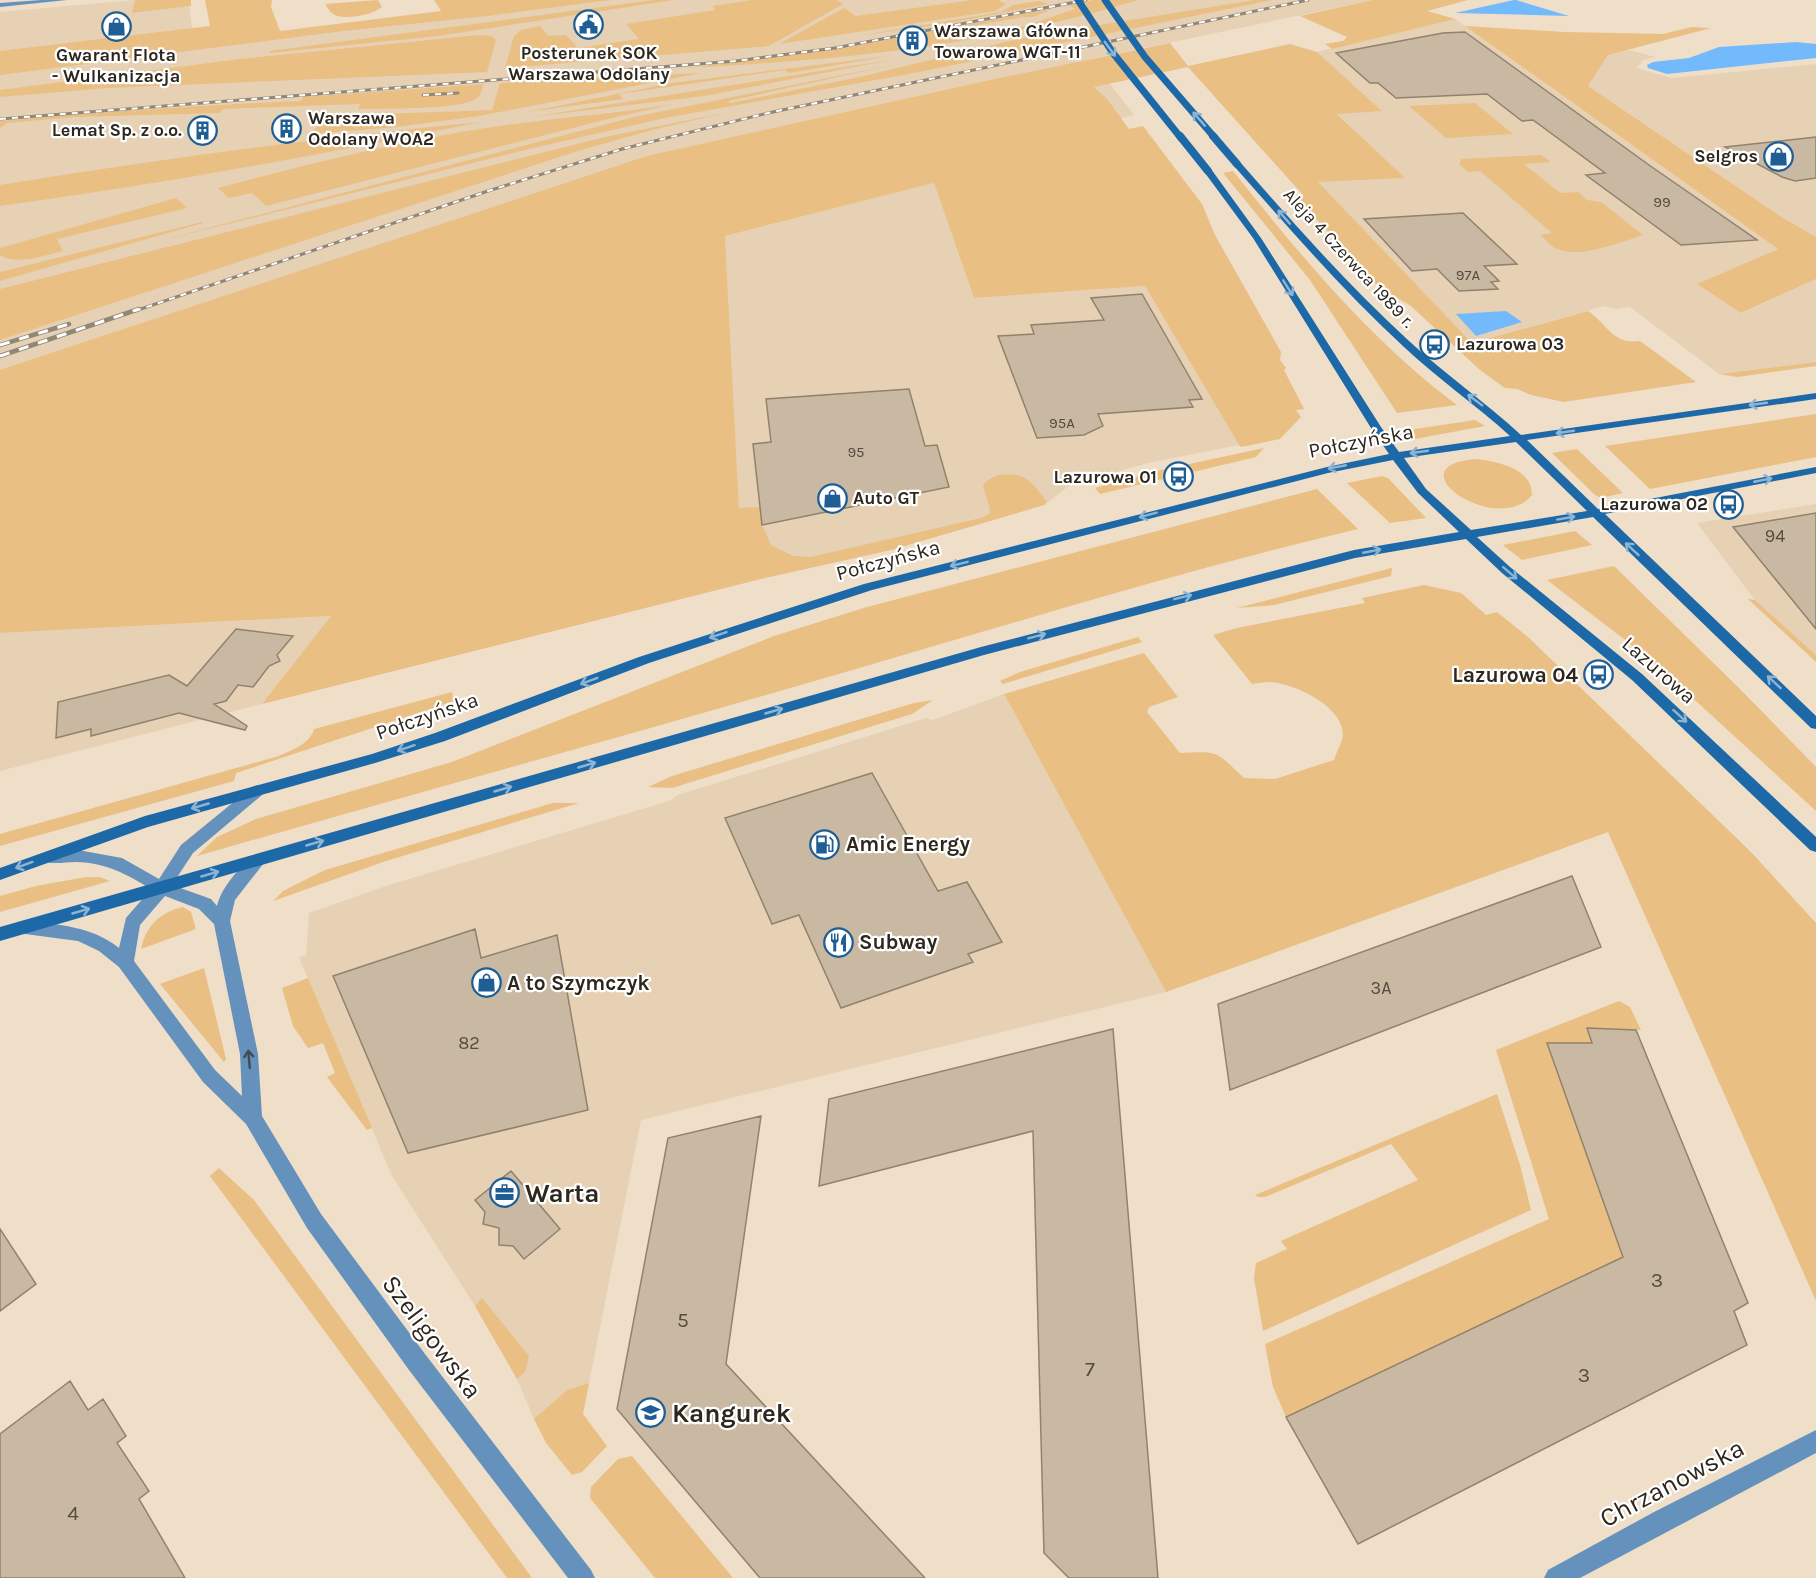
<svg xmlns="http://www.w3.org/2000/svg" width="1816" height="1578" font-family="Karla,sans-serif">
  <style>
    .built { fill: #e6d1b4 }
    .green { fill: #e9bf84 }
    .water { fill: #73bafd }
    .building { fill: #c9b9a3; stroke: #91826d; stroke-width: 1.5 }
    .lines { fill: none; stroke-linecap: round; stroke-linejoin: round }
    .street { fill: #6591bd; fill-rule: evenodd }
    .secondary { fill: #1d69a8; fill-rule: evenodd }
    .rail-far1-casing { stroke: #928676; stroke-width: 3 }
    .rail-casing { stroke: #928676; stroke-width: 4.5 }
    .rail-far1 { stroke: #fff; stroke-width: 2; stroke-dasharray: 6; stroke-linecap: butt }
    .rail { stroke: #fff; stroke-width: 3; stroke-dasharray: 10; stroke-linecap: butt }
    .secondary-bridge-far1 { stroke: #1d69a8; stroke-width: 7 }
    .secondary-bridge { stroke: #1d69a8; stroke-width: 8 }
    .oneway { stroke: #8eb4d4 }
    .oneway2 { stroke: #414c56 }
    .labels { text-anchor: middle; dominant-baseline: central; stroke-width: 4.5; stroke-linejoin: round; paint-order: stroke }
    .far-number-label { font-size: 15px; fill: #544c3f }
    .far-poi-label { font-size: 18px; font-weight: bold; fill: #2d271e; stroke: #fff; text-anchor: start }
    .far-street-label { font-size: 18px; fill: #2d271e; stroke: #fff }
    .number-label { font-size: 18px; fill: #544c3f }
    .street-label { font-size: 21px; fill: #2d271e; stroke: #fff }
    .poi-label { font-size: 21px; font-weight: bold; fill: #2d271e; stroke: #fff; text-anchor: start }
    .near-number-label { font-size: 21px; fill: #544c3f }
    .near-poi-label { font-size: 26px; font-weight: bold; fill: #2d271e; stroke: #fff; text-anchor: start }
    .near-street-label { font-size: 26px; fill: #2d271e; stroke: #fff }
  </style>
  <rect width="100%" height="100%" fill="#efdec8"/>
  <path class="built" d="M135 0 133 13 189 6 194 41 586 0H1373L1091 59 1134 115 0 408V12Z
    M1455 19 1778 249 1697 284 1742 313 1816 279V362L1719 374 1630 307 1616 309 1604 306 1472 343 1317 182 1403 178 1337 113 1381 110 1317 52Z
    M1629 50 1655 57 1643 60 1637 68 1671 78 1816 64V237L1780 216 1588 86 1608 55Z
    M934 183 974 298 1145 286 1239 445 1148 463 1070 485 1044 505 891 550 769 577 739 508 725 236Z
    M1816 504V655L1755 600 1697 523Z
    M332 616 262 704 0 771V633Z
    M1004 694 1166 992 641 1120 589 1383 567 1390 534 1419 517 1379 475 1306 392 1176 299 957 306 956 309 913 389 885 669 801 678 795 926 718 933 720Z"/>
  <path class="green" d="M135 0H191V6L132 13Z
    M205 0H272L271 7 280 31 441 11 434 0H610L487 16 343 31 0 75V51L210 26Z
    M378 0 382 7C373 15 346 20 335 15 330 13 328 8 325 4Z
    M654 0H674L438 36 270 53V51Z
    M752 0H837L843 4 769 46 505 68 514 36 521 30 540 26 548 36 566 35 578 48 639 39 626 24 715 10 713 6Z
    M973 0H998L1006 4 995 11 779 44 844 8 856 16Z
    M1094 0H1138C992 45 840 60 688 68L845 48 1055 8 1033 17H1023L956 29 968 36 1025 26 1075 9 1068 5Z
    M1255 0H1272L909 74 665 118 533 148 151 243 634 117 902 63 728 101 731 103 860 77 1031 36Z
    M1373 0H1468L1427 11 1455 19 1332 49 1325 44 1343 41 1347 37 1300 16Z
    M1039 1 1048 4 950 23 858 36 1001 12 1013 5Z
    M1465 26 1565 32 1663 34 1692 27 1711 28 1608 55 1588 86 1780 216 1816 237V279L1741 313 1697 284 1778 249Z
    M479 35 491 36 496 40 487 72 107 88 0 97V90L240 59Z
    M1170 43 1188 66 1290 44 1317 52 1382 111 1337 114 1405 178 1318 182 1472 343 1588 311C1607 324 1613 345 1640 341L1696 382 1564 402 1531 395 1517 389 1505 388 1480 370 1411 306 1379 287 1296 197 1304 196 1188 67 1094 87 1107 99 1129 129 1143 126 1202 204 1215 235 1281 352 1280 360 1286 368 1284 370 1304 409 1296 410 1301 417 1280 439 1241 447 1239 445 1145 286 974 298 934 183 725 236 739 508 760 507 762 525 771 545 793 556 811 557 981 518 989 514 990 509 983 486C991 472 1015 471 1028 480 1035 485 1041 495 1047 502L1044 505 891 550 769 577 262 704 331 616 0 633V370L647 156 995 79Z
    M889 56 789 73 785 70 640 91 619 94 623 99 527 112 672 83Z
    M896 59 704 96 531 117Z
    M701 73 479 116 396 127 312 134 323 116 492 110 500 83Z
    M483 84C482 88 482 94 478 97 465 111 380 108 358 109L360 104 223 109 220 113 74 117 7 123 0 128V121C100 112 200 105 301 101L303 97Z
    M1475 103 1513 134 1446 138 1409 106Z
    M674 104 608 119 266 206 252 193 229 198 218 188C309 164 400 141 493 127 553 118 614 114 674 104Z
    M729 112 656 129 581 150 0 340V289L605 137Z
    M480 122C320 155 161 184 0 206V185C159 159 319 138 480 122Z
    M1541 155 1551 162 1524 164 1560 193 1578 192 1587 200 1601 202 1643 235C1621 242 1577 260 1555 248 1550 245 1545 239 1540 235L1552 233 1480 171 1468 172 1459 164 1462 159Z
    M1233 171C1300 255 1370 340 1457 405L1397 413 1310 280 1223 173Z
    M176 198 187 208 57 239 63 251C45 255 18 266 0 255V248Z
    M202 222 203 223 0 281V272Z
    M1816 362V366L1737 377 1719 374Z
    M1816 414V457L1650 489 1605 446Z
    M1475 420 1485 426 1415 439 1409 430Z
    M1264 448 1256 457 1100 494 1095 488 1157 471Z
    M1577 449 1623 493 1601 498 1595 495 1552 453Z
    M1477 459C1498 462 1532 468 1532 495 1497 538 1390 465 1477 459Z
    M1382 476 1388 478 1426 518 1390 523 1347 483Z
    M1317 489 1358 529C1163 575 973 636 780 691 586 747 391 800 197 856L217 837 256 819 452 762 774 636 867 607Z
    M1575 531 1592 545 1522 560 1503 545Z
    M1614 566 1740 689 1816 767V811L1685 691 1629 643 1547 580Z
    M1392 568 1391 576 1274 605 1237 608Z
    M1424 585 1461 593 1486 615 1497 612 1528 637 1751 852 1816 923V1301L1608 832 1166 992 1004 694 1144 653 1178 697 1149 707 1147 712 1180 753C1220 751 1215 751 1244 778L1275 779 1334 760C1336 753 1343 741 1343 734 1342 705 1294 684 1271 682 1265 682 1258 683 1252 684L1213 635 1237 628 1365 603 1362 598Z
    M1748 599 1755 600 1816 655V662Z
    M1138 637 1142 642 1003 684 1000 681 1020 672Z
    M452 692 454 701 236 773 234 781 0 846V834L279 756C292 750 310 744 314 729Z
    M933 700 912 714 672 788 648 787 672 776 914 703Z
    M553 803H579L386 861 273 901 283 891 325 870Z
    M86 877H100L110 881 0 912V896L36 886Z
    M183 907 191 912 196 929 141 949C146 926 160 912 183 907Z
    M204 968 226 1059 224 1062 160 984Z
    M308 978 372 1128 367 1130 327 1077 335 1073 323 1043 308 1048 293 1026 282 988Z
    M1619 1001 1630 1007 1641 1030 1587 1028 1592 1043H1547L1623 1257 1286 1417 1273 1387 1265 1344 1549 1219 1496 1050Z
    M1497 1094 1520 1165 1531 1210 1263 1331 1254 1278 1256 1263 1287 1249 1281 1241 1418 1180 1391 1144 1265 1197H1258L1255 1195Z
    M219 1168 254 1200 532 1578H507L210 1176Z
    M482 1298 529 1356 525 1372 517 1379 475 1306Z
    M589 1383 583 1414 607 1446 582 1472 572 1475 546 1443 534 1419 567 1390Z
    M632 1456 733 1578H655L590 1498 591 1487 618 1459Z"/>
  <path class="water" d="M1516 0 1569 16 1455 13 1514 0Z
    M1796 42 1816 44V58L1667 74 1648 68 1647 65 1653 62 1689 58 1719 47Z
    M1506 311 1522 322 1476 336 1456 314Z"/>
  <path class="building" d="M1465 32 1649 165 1757 240 1681 245 1586 175 1605 173 1533 120 1522 121 1487 94 1396 98 1378 83H1370L1336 53 1443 33Z
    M1816 137V178L1795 181 1782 177 1725 147Z
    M1463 213 1517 264 1484 266 1499 281 1491 282 1498 289 1459 291 1437 269 1412 271 1364 219Z
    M1142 294 1202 399 1189 400 1193 407 1098 414 1103 426 1084 435 1037 438 998 336 1034 334 1031 325 1104 320 1091 298Z
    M909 389 925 446 937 445 949 487 762 525 753 444 771 442 766 399Z
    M1816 513V629L1733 527Z
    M236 629 293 636 277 655 280 661 269 666 253 687 238 685 226 701 214 704 247 726 245 730 179 713 91 736V729L56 738 58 702 169 675 187 686Z
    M872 773 938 891 967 882 1002 942 968 954 973 962 841 1008 799 915 772 924 725 818Z
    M1572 876 1601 947 1230 1090 1218 1004Z
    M475 929 481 958 557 935 588 1110 408 1153 333 976Z
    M1587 1028 1636 1030 1748 1303 1734 1311 1747 1345 1358 1544 1286 1417 1623 1257 1547 1043H1592Z
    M1113 1029 1158 1578H1069L1044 1553 1033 1131 819 1186 829 1099Z
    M761 1116 726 1364 925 1578H760L617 1409 668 1138Z
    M511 1171 560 1229 524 1259 513 1246 499 1245V1228L483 1224 485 1212 475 1200Z
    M0 1229 36 1284 0 1311Z
    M70 1381 88 1410 103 1399 126 1436 117 1443 149 1491 139 1499 185 1578H0V1434Z"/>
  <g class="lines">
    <path class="street" d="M41 0H67L0 7V3Z
      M257 785 262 787 265 791 262 795 193 853 172 885 211 899 217 906C222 886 239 869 253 855H265L267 859 235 900 230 921 258 1054 262 1116 321 1214 425 1354 591 1570 595 1578H568L409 1370 307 1228 246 1124 203 1082 119 967 99 951 78 941 25 934 19 932 17 927 19 922 25 920C58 925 92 926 119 948L126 918 151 889C126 874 107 863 76 862 65 862 54 865 43 861L41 857 43 853 78 850 122 858 159 879 181 845 252 787ZM165 896 199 909 214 924 240 1054 242 1096 215 1070 134 961 140 925Z
      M1816 1430V1453L1580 1578H1544L1548 1570 1654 1512Z"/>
    <path class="secondary" d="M1234 162H1240C1294 224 1348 285 1409 341 1445 374 1485 402 1521 435L1816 393V399L1527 440 1598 509 1816 467V473L1605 514 1816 716V729L1811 728 1593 517 1477 537 1510 567 1642 674 1816 837V852L1810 850 1632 680 1502 573 1466 539 1355 558 984 655 0 941V927L981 647 1354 550 1459 532 1418 493 1393 460 1328 473 872 590 649 663 445 741 375 763 148 827 0 880V868L145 816 372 754 435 733 639 657 864 584 1327 467 1389 454 1371 428 1253 238 1205 173V169H1211L1261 238 1381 427 1399 452 1510 436C1476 405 1438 379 1404 347 1343 291 1289 228 1234 166ZM1516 442 1587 511 1471 530 1426 489 1404 458Z"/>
    <defs>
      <path id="rail-far1" d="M423 95 458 93
        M0 119 736 61 835 48 1086 0
        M135 311 488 191 622 149 768 113 1308 0"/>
      <path id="rail" d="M0 345 69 324
        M0 356 139 309"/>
    </defs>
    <use href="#rail-far1" class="rail-far1-casing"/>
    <use href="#rail" class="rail-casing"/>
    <use href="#rail-far1" class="rail-far1"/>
    <use href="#rail" class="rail"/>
    <path class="secondary-bridge-far1" d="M1078 0 1113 53 1181 138
      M1105 0 1145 57 1215 138"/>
    <path class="secondary-bridge" d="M1180 136 1208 171
      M1213 136 1237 164"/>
  </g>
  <defs><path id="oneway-shaft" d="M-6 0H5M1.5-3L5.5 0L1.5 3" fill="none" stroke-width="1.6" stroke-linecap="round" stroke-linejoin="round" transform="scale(1.5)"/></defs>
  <g class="oneway">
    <use href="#oneway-shaft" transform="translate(1110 49) rotate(54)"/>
    <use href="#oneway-shaft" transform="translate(1199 119) rotate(-131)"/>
    <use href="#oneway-shaft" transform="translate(1284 217) rotate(-131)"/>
    <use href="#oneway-shaft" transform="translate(1288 288) rotate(58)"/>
    <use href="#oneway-shaft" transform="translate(1475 400) rotate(-143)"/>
    <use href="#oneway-shaft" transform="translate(1758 404) rotate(172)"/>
    <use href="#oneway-shaft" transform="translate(1565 432) rotate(172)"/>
    <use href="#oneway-shaft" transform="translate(1419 452) rotate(172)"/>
    <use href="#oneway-shaft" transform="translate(1337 467) rotate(169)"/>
    <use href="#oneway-shaft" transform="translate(1763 480) rotate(-11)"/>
    <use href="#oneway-shaft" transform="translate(1148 515) rotate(165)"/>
    <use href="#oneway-shaft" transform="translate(1566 518) rotate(-10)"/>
    <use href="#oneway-shaft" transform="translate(1632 549) rotate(-137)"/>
    <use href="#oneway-shaft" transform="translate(1372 551) rotate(-11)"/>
    <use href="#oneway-shaft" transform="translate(959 564) rotate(166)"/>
    <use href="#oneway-shaft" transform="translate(1510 573) rotate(41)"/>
    <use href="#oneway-shaft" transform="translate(1183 597) rotate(-14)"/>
    <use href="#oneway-shaft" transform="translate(718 635) rotate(161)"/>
    <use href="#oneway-shaft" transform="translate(1037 636) rotate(-15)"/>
    <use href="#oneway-shaft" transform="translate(589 681) rotate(159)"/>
    <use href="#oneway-shaft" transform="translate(1774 682) rotate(-137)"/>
    <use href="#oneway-shaft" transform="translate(774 711) rotate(-16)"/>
    <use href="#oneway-shaft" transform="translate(1680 716) rotate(42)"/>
    <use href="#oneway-shaft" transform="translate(406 748) rotate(162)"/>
    <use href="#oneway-shaft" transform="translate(587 765) rotate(-16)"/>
    <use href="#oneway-shaft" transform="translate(503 789) rotate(-16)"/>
    <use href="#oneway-shaft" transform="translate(200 806) rotate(164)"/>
    <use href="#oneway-shaft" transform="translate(315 843) rotate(-16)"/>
    <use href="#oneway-shaft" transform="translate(24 865) rotate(160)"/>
    <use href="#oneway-shaft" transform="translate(210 874) rotate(-16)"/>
    <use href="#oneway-shaft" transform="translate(81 911) rotate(-16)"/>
  </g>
  <use class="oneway2" href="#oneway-shaft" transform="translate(249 1059) rotate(-95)"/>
  <defs>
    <symbol id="civic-ring" viewBox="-11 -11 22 22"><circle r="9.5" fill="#fff" stroke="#1f5e94" stroke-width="1.5"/><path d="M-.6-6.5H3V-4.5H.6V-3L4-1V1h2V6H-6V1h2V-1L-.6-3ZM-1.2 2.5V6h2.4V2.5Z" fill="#1f5e94"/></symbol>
    <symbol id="shop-ring" viewBox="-11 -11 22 22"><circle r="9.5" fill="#fff" stroke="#1f5e94" stroke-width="1.5"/><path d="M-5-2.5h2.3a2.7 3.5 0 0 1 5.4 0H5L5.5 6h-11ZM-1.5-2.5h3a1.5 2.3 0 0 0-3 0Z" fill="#1f5e94"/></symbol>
    <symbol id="building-ring" viewBox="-11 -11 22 22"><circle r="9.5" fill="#fff" stroke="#1f5e94" stroke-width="1.5"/><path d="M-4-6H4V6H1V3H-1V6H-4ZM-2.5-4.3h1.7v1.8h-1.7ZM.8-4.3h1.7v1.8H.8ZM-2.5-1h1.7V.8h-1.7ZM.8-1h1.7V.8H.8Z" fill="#1f5e94"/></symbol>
    <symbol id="bus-ring" viewBox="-11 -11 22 22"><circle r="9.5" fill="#fff" stroke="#1f5e94" stroke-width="1.5"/><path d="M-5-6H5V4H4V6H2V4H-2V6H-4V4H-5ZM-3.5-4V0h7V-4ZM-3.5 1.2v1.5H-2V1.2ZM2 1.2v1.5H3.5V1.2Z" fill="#1f5e94"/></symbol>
    <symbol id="fuel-ring" viewBox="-11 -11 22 22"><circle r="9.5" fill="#fff" stroke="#1f5e94" stroke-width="1.5"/><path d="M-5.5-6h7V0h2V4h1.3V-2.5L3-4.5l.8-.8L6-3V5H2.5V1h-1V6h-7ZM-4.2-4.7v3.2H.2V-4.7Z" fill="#1f5e94"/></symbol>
    <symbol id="restaurant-ring" viewBox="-11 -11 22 22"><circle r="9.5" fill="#fff" stroke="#1f5e94" stroke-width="1.5"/><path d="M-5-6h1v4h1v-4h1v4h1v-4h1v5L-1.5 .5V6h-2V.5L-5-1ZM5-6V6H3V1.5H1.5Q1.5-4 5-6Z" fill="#1f5e94"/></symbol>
    <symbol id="office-ring" viewBox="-11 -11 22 22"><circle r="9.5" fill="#fff" stroke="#1f5e94" stroke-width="1.5"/><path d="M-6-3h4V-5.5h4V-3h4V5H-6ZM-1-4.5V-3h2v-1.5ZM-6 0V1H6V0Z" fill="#1f5e94"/></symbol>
    <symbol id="school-ring" viewBox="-11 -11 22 22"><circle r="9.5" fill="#fff" stroke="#1f5e94" stroke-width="1.5"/><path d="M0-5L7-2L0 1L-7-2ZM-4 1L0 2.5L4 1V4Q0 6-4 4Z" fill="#1f5e94"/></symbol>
  </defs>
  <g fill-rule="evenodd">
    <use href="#civic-ring" x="572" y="8" width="33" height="33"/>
    <use href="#shop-ring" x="100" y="10" width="33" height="33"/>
    <use href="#building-ring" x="896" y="24" width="33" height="33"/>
    <use href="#building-ring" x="270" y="112" width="33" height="33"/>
    <use href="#building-ring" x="186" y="114" width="33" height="33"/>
    <use href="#shop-ring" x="1762" y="140" width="33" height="33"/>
    <use href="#bus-ring" x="1418" y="328" width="33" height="33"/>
    <use href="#bus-ring" x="1162" y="460" width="33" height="33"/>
    <use href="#shop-ring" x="816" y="482" width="33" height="33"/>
    <use href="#bus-ring" x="1712" y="488" width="33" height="33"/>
    <use href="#bus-ring" x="1582" y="658" width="33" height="33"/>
    <use href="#fuel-ring" x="808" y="828" width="33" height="33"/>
    <use href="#restaurant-ring" x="822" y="926" width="33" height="33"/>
    <use href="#shop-ring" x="470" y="966" width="33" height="33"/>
    <use href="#office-ring" x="488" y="1176" width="33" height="33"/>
    <use href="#school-ring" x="634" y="1396" width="33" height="33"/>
  </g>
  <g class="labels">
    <g class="far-number-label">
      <text x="1662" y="202">99</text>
      <text x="1468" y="275">97A</text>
      <text x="1062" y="423">95A</text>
      <text x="856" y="452">95</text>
    </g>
    <g class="far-poi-label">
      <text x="934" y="31">Warszawa Główna<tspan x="934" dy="21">Towarowa WGT-11</tspan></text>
      <text x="589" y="53" text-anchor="middle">Posterunek SOK<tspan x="589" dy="21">Warszawa Odolany</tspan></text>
      <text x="116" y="55" text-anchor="middle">Gwarant Flota<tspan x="116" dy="21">- Wulkanizacja</tspan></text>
      <text x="308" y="118">Warszawa<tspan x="308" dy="21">Odolany WOA2</tspan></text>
      <text x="182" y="130" text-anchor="end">Lemat Sp. z o.o.</text>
      <text x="1758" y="156" text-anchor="end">Selgros</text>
      <text x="1456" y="344">Lazurowa 03</text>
      <text x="1157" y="477" text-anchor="end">Lazurowa 01</text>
      <text x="853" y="498">Auto GT</text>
      <text x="1708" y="504" text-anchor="end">Lazurowa 02</text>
    </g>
    <g class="far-street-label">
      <text transform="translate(1349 258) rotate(47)">Aleja 4 Czerwca 1989 r.</text>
    </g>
    <g class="number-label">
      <text x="1775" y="536">94</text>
      <text x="1381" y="988">3A</text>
      <text x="469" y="1043">82</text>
    </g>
    <g class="street-label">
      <text transform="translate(1361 441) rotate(-11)">Połczyńska</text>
      <text transform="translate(888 560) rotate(-15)">Połczyńska</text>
      <text transform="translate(1659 670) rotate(41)">Lazurowa</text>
      <text transform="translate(427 716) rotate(-19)">Połczyńska</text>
    </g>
    <g class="poi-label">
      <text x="1578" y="675" text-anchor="end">Lazurowa 04</text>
      <text x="846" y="844">Amic Energy</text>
      <text x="859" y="942">Subway</text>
      <text x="507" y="983">A to Szymczyk</text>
    </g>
    <g class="near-number-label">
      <text x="1657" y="1280">3</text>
      <text x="683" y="1320">5</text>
      <text x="1090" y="1369">7</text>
      <text x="1584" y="1375">3</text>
      <text x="73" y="1513">4</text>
    </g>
    <g class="near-poi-label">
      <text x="525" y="1193">Warta</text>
      <text x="672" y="1413">Kangurek</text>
    </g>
    <g class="near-street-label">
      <text transform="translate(432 1337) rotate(53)">Szeligowska</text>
      <text transform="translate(1672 1483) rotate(-28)">Chrzanowska</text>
    </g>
  </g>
</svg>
